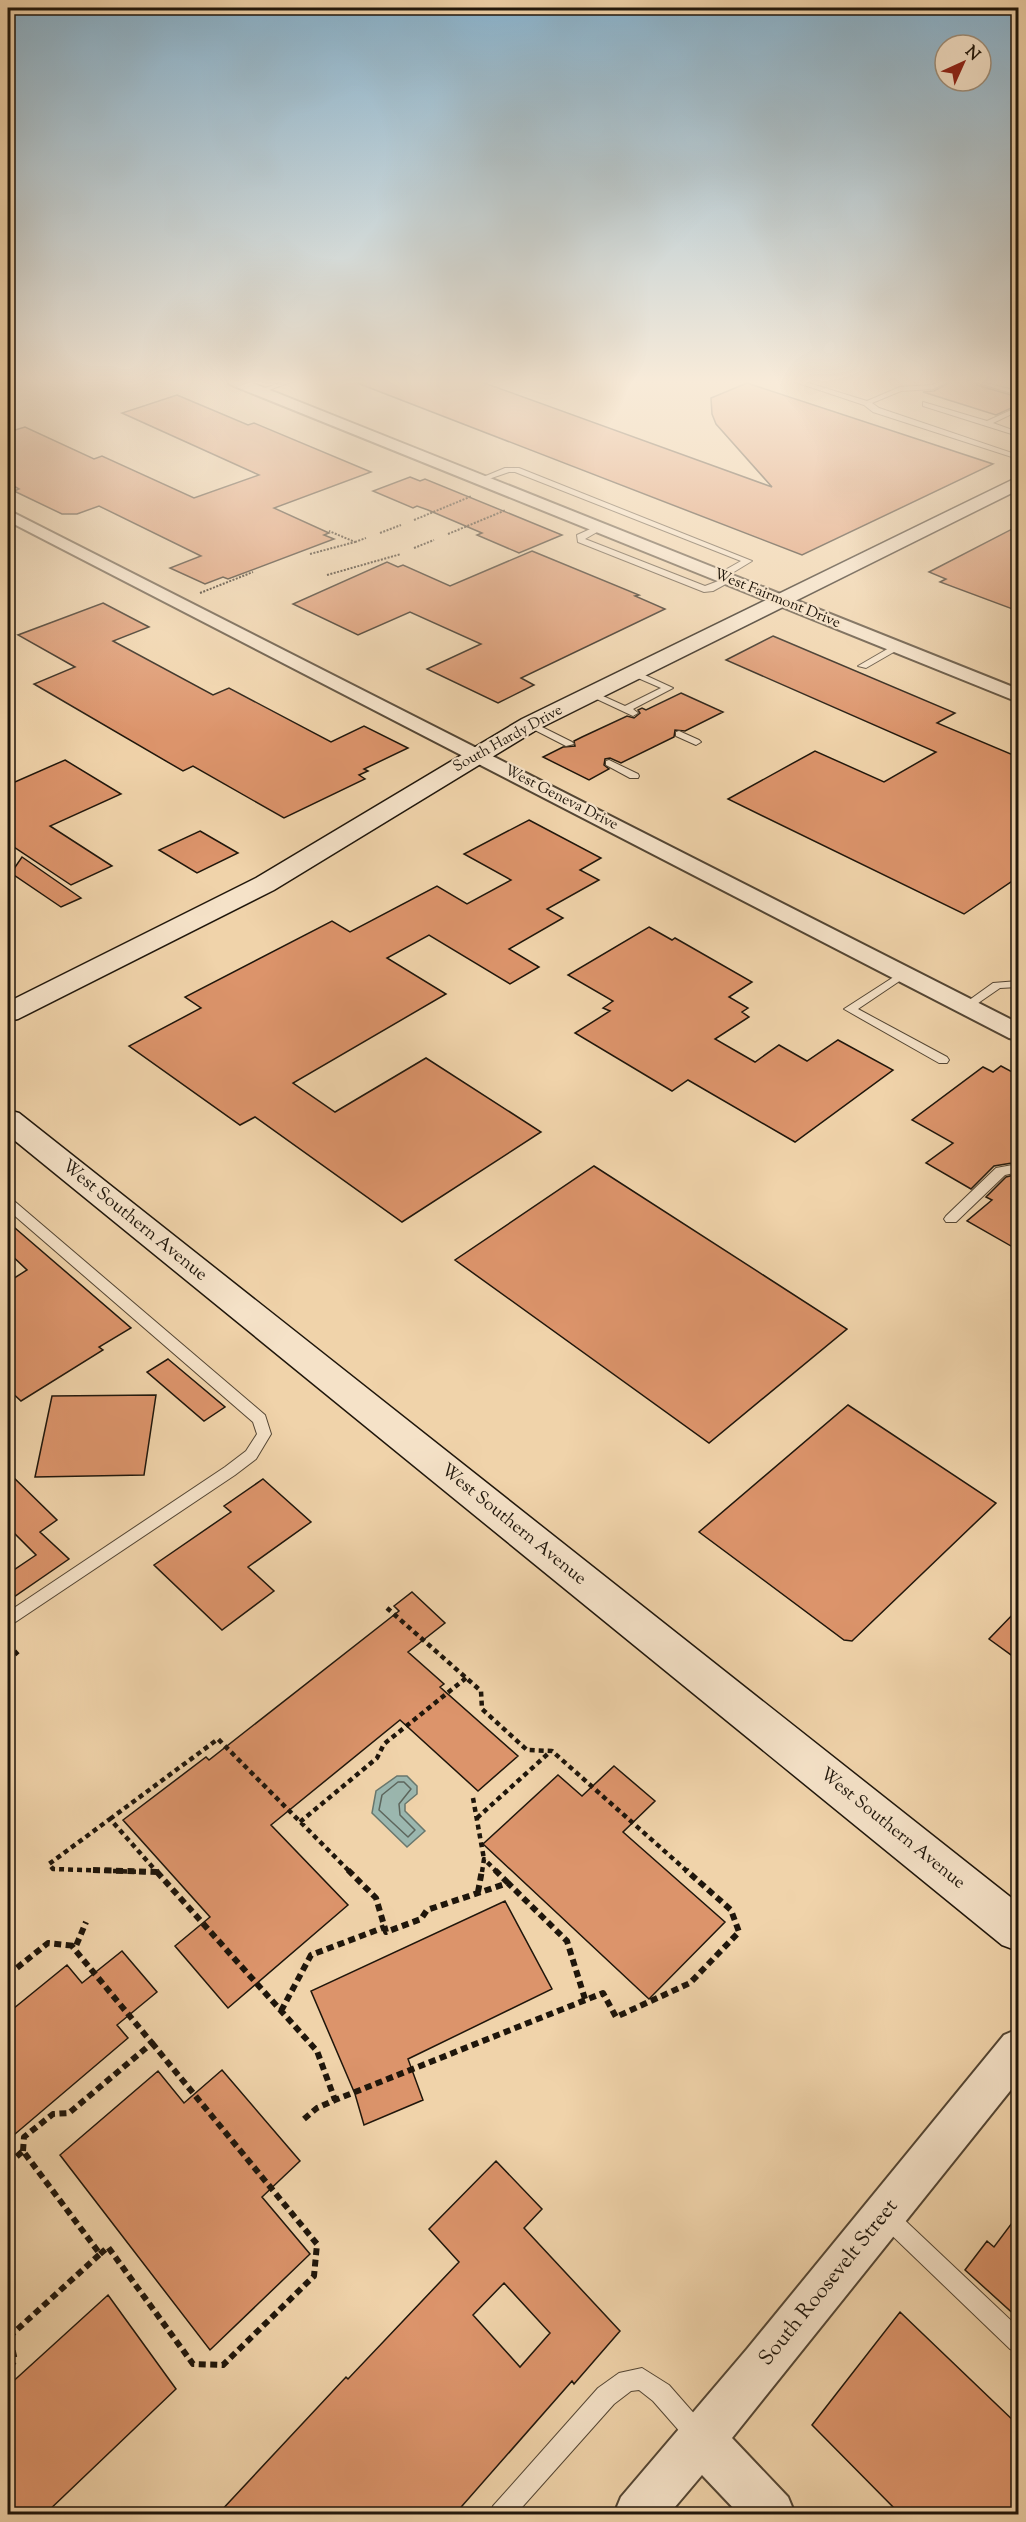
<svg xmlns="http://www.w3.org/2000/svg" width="1026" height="2522" font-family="'Sorts Mill Goudy',serif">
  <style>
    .water { fill: #9bb7af; stroke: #69776d; stroke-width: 1.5 }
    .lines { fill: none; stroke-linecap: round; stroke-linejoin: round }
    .shore { stroke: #5d665d; stroke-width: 1.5 }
    .building { fill: #dc946b; stroke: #1f160b; stroke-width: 1.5; fill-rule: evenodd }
    .lane-casing { stroke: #534533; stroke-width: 2 }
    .street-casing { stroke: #534533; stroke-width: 4 }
    .secondary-casing { stroke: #1f160b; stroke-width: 3 }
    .path-far2 { stroke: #1f160b; stroke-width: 2; stroke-dasharray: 2 1.5; stroke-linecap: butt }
    .path-far1 { stroke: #1f160b; stroke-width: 4.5; stroke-dasharray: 5 4; stroke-linecap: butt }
    .path { stroke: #1f160b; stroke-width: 6; stroke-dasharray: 7 4.5; stroke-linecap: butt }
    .lane { fill: #f5e2c8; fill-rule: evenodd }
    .street { fill: #f5e2c8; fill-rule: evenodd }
    .secondary { fill: #f5e2c8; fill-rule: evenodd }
    .labels { text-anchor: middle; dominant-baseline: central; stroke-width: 4.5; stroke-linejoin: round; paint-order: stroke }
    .far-street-label { font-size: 15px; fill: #1f160b; stroke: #f5e2c8 }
    .street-label { font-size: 18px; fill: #1f160b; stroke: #f5e2c8 }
    .near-street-label { font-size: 21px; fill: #1f160b; stroke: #f5e2c8 }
  </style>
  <rect width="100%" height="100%" fill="#f0d3aa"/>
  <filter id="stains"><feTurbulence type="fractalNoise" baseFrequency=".00333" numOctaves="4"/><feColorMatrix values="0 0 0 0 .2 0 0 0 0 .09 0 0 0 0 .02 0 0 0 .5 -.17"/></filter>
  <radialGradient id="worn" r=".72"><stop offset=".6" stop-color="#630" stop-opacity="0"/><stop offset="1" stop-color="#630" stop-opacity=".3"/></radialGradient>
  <path class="water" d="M397 1776H407L417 1786V1794L405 1804V1811L425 1831 407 1847 372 1813 376 1791Z"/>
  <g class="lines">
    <path class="shore" d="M398 1782H404L411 1789 399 1804 400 1815 415 1830 408 1837 379 1810 382 1795Z"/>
  </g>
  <path class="building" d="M352 381H479L772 487 716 424 712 414 711 398 747 383 993 464 802 555Z
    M952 381H975L977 385 1018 397V405L996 415 923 392 934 391Z
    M177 395 248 425 254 423 371 472 274 508 329 533 324 535 334 539 228 579 223 577 205 584 170 568 201 556 99 506 77 514H62L14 491 19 489 8 483V432L25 427 94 459 102 456 194 498 259 475 122 413Z
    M410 477 420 481 425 479 562 535 519 553 477 535 482 533 428 510 417 506 413 508 373 491Z
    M1018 526V611L940 582 946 579 929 572Z
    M532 551 639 595 635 596 665 609 521 678 534 685 498 703 427 669 481 644 410 612 358 635 293 604 387 562 398 567 403 565 450 586Z
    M103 603 149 627 113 641 213 695 229 688 331 742 364 726 408 748 364 769 368 771 359 775 365 779 284 818 193 766 183 771 34 684 75 667 18 635Z
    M773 636 955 713 937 723 1018 757V877L964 914 728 799 815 751 884 782 936 752 726 660Z
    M681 693 723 712 685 731 675 730 674 737 621 763 610 758 605 759 604 765 609 769 589 780 543 757 563 747 575 746 574 741 582 737 627 716 634 718 640 713 638 710 642 708 646 710Z
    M65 760 121 794 50 826 112 866 71 885 8 843V785Z
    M529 820 601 858 580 870 599 880 547 909 563 918 509 949 539 967 510 984 429 935 387 958 446 994 293 1083 335 1112 426 1058 541 1132 402 1222 255 1117 240 1125 129 1046 201 1008 185 997 332 921 350 932 437 886 467 904 511 880 464 854Z
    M200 831 238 853 197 873 159 850Z
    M22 857 81 898 61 907 11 873Z
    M649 927 672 940 675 938 752 982 729 997 748 1008 742 1012 749 1017 715 1039 755 1062 779 1045 807 1061 838 1040 893 1070 795 1142 688 1080 672 1091 575 1033 610 1011 603 1008 613 1001 568 975Z
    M1001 1066 1018 1075V1162L994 1166 971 1189 926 1163 953 1143 912 1120 983 1067 993 1072Z
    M594 1166 847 1329 709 1443 455 1260Z
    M1018 1174V1250L967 1221 992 1200 986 1197 1006 1177Z
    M8 1222 131 1328 99 1347 103 1350 21 1401 8 1389V1282L27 1270 8 1252Z
    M168 1359 225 1407 204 1421 147 1372Z
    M156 1395 144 1475 35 1477 52 1396Z
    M848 1405 996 1503 852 1641 844 1640 699 1532Z
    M8 1472 57 1520 40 1532 69 1559 8 1601V1574L36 1555 8 1527Z
    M263 1479 311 1522 248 1567 274 1591 222 1630 154 1565 231 1512 224 1506Z
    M412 1592 445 1623 408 1652 444 1684 440 1687 518 1756 478 1791 400 1720 271 1825 348 1905 228 2008 175 1946 210 1917 123 1820 206 1757 209 1760 399 1611 394 1606Z
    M1018 1609V1660L989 1639Z
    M614 1766 655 1801 623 1832 725 1922 649 1999 483 1844 558 1775 582 1796Z
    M505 1901 552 1989 408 2059 423 2100 364 2125 355 2094 311 1991Z
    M122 1951 157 1992 117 2025 128 2038 8 2140V2013L67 1965 82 1983Z
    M222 2070 300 2161 262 2197 310 2254 210 2350 60 2155 158 2071 184 2103Z
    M496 2161 542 2209 524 2228 620 2331 574 2384 572 2381 455 2514H218L346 2377 348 2379 459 2262 429 2229ZM504 2283 550 2333 520 2367 473 2315Z
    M1018 2215V2318L965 2270 987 2241 994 2247Z
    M108 2295 176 2389 45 2514H8V2386Z
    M900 2312 1018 2425V2514H900L812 2425Z"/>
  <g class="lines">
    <defs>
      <path id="lane" d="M285 381H294L263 392 257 391Z
        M792 381H802L867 401 900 387 932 385 941 381H950L933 389 901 391 872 403 879 408 1018 455V459L873 412 864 405Z
        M977 381 1018 391V395L978 383Z
        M923 402 987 421 1018 407V411L993 423 1018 432V436L923 406Z
        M505 468H519L752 561 724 578H718V574L741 561 515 472H509L480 482 476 480Z
        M597 526 604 528 585 539 705 586 729 577 733 580 713 591 704 592 578 542 577 535Z
        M896 644 899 645V649L866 668 858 666Z
        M634 670 673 688 633 709 638 713 633 716 586 694 594 692 625 706 661 688 631 675 629 673Z
        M530 721 572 742 574 744 566 746 527 726 525 724Z
        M679 731 699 740 701 742 696 745 676 736V732Z
        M609 760 638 774 639 776 638 778H630L606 765V761Z
        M903 971 907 972V976L858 1009 947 1057 949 1060 947 1063H939L844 1009Z
        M1018 981V987L1000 988 971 1008 967 1009 961 1006 993 983Z
        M1018 1164V1172L1005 1175 956 1222H946L944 1219 946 1216 996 1168Z
        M8 1199 13 1200 265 1415 271 1434 256 1459 235 1475 8 1627V1612L225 1467 246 1451 257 1434 253 1422 8 1210Z
        M887 2207 894 2210 1018 2327V2352L1010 2349 880 2224 877 2217 880 2210Z
        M642 2368 669 2385 705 2426 708 2434 705 2442 697 2445 689 2442 653 2401 639 2390 631 2391 614 2404 516 2514H490L493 2506 598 2388 619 2373Z"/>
      <path id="street" d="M227 381H247L1018 689V702L229 384Z
        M8 510 1018 1023V1040L1009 1038 8 521Z
        M1018 2029V2081L732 2438 788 2497 795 2514H739L702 2475 669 2514H614L621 2497 747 2349 1004 2035Z"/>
      <path id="secondary" d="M1018 477V490L538 729 274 890 18 1019 8 1021V1002L256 878 522 719Z
        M8 1110 19 1113 1018 1903V1951L1002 1945 8 1135Z"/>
    </defs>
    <use href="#lane" class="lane-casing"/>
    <use href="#street" class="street-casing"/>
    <use href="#secondary" class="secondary-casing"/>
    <path class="path-far2" d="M414 520 472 496
      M380 533 401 525
      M448 534 506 510
      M355 542 366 538
      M414 548 434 540
      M310 554 355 542 329 531
      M327 575 401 554
      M200 593 253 572"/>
    <path class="path-far1" d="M387 1608 481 1691 482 1709 527 1750 552 1751 688 1872
      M8 1647 10 1646 20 1657
      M473 1798 484 1859
      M477 1818 551 1751
      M110 1819 218 1739 350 1872
      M300 1822 377 1758 384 1744 466 1678
      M145 1872 53 1869 49 1864 110 1819 157 1872
      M482 1872 484 1859 497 1872"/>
    <path class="path" d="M93 1870 157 1872
      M156 1870 157 1872
      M348 1870 376 1898 386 1932 421 1919 427 1910 508 1883 567 1941 585 1999
      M495 1870 508 1883
      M157 1872 317 2051 335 2100
      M478 1892 482 1870
      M8 1975 48 1943 76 1946 86 1922
      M281 2011 311 1955 385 1927
      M304 2119 317 2108 335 2100 603 1993 616 2017 690 1983 739 1932 731 1910 686 1870
      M23 2151 24 2137 53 2114 69 2113 152 2043 71 1945
      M8 2164 23 2151 100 2254 10 2336
      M100 2254 108 2247 193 2364 223 2365 314 2276 317 2244 152 2043
      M8 2328 15 2361 8 2367"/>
    <use href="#lane" class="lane"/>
    <use href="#street" class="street"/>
    <use href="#secondary" class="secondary"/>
  </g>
  <linearGradient id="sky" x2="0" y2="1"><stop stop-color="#89b5d1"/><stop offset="0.52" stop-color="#f8ebd9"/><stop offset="1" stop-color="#f8ebd9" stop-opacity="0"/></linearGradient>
  <rect width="1026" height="734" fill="url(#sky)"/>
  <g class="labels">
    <g class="far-street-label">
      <text transform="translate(777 599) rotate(22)">West Fairmont Drive</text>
      <text transform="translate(508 739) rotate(-29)">South Hardy Drive</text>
      <text transform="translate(561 798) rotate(27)">West Geneva Drive</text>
    </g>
    <g class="street-label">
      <text transform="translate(134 1221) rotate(39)">West Southern Avenue</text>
      <text transform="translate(513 1525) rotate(39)">West Southern Avenue</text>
      <text transform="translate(892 1829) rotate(39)">West Southern Avenue</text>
    </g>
    <g class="near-street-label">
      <text transform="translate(829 2283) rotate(-51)">South Roosevelt Street</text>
    </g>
  </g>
  <rect width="1026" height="2522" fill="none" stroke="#f0d3aa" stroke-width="30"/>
  <rect x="9" y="9" width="1008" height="2504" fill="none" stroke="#1f160b" stroke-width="3"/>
  <rect x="15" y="15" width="996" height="2492" fill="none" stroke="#1f160b" stroke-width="1.5"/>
  <g transform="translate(963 63) rotate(45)"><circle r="28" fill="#f5e2c8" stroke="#9f907c" stroke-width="1.5"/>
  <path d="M0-4.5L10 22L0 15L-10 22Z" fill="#8f2418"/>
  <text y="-9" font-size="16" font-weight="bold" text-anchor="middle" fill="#1f160b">N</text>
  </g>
  <rect width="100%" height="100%" filter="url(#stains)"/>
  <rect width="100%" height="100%" fill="url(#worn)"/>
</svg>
